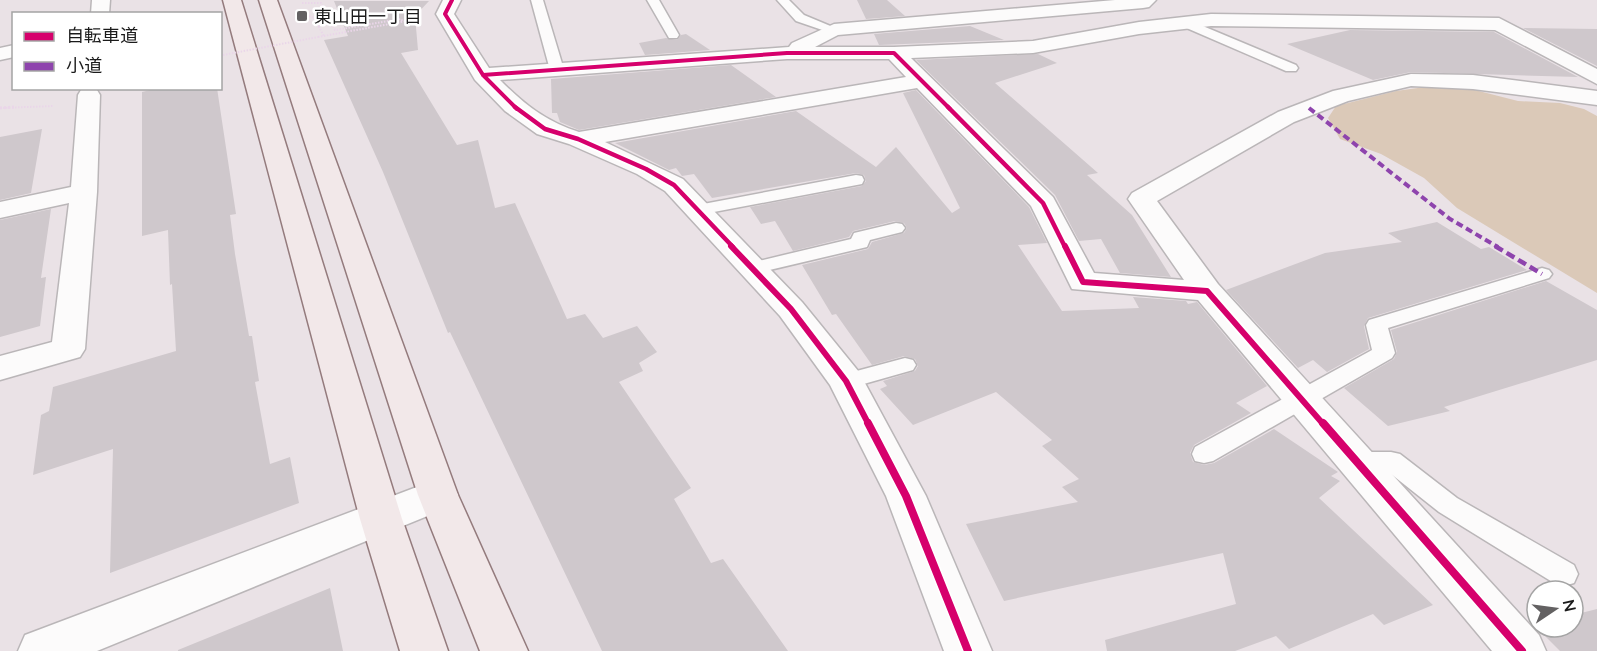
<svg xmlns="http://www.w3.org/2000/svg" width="1597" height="651" font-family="Mulish,'Noto Sans JP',sans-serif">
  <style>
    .forest { fill: #dbc9b8 }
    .building { fill: #cfc8cc }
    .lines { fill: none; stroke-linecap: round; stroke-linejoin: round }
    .lane-casing { stroke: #bab6b8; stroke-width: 3 }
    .street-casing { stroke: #bab6b8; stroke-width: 3 }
    .secondary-casing { stroke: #947b7d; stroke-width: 3 }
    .path-far1 { stroke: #ead6e9; stroke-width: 2; stroke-dasharray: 1.5 1.5; stroke-linecap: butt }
    .path { stroke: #ead6e9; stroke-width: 3; stroke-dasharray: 2 2; stroke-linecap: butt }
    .lane { fill: #fcfbfb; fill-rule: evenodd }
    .street { fill: #fcfbfb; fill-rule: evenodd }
    .secondary { fill: #f2e8e9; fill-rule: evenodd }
    .path-bridge { stroke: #ead6e9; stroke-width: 2; stroke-dasharray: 1.5 1.5; stroke-linecap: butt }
    .quiet-far1 { stroke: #8e44ad; stroke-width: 4; stroke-dasharray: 7 4; stroke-linecap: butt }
    .quiet { stroke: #8e44ad; stroke-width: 4.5; stroke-dasharray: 9 4.5; stroke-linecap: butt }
    .cycleway-far3-casing { stroke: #fff; stroke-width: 6 }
    .cycleway-far2-casing { stroke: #fff; stroke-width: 8 }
    .cycleway-far1-casing { stroke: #fff; stroke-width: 10 }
    .cycleway-casing { stroke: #fff; stroke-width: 11 }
    .cycleway-far3 { stroke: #d6006c; stroke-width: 4 }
    .cycleway-far2 { stroke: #d6006c; stroke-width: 4.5 }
    .cycleway-far1 { stroke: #d6006c; stroke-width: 6 }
    .cycleway { stroke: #d6006c; stroke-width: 8 }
    .poi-dot { fill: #636162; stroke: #fff; stroke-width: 2 }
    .labels { text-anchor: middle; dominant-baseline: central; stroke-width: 5; stroke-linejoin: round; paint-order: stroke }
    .far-poi-label { font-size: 18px; fill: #1b1b1b; stroke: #fff; text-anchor: start }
  </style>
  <rect width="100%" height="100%" fill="#eae2e6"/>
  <path class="forest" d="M1425 87H1463L1518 101 1560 103 1584 109 1597 116V293L1457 208 1424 178 1381 154 1340 139 1328 118 1336 106 1396 91Z"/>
  <path class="building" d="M857 0H887L905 16 866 19Z
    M334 1H429L415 16 418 50 401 53 457 145 478 140 495 208 515 203 567 319 585 314 603 338 637 326 657 352 639 363 643 371 619 382 691 488 674 499 711 563 723 559 788 651H602L450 332 448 333 383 172 324 40 348 36Z
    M970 26 1004 40 879 45 874 34Z
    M1523 28 1597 29V66Z
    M1350 30 1494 32 1578 77 1411 72 1373 80 1287 44Z
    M686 34 710 50 645 55 639 43 666 38 677 40 681 35Z
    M1038 54 1057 63 995 83 1098 173 1087 175 1132 215 1171 277 1120 273 1101 239 1079 241 1055 195 916 60Z
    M731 65 776 97 579 130 560 122 557 113H552L551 79Z
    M158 88H217L236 214 230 215 235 254 249 336H252L259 381 255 382 270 464 290 457 299 503 110 573 113 449 33 475 41 415 49 411 53 387 176 351 172 284 170 285 168 230 142 236V92Z
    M916 90 1029 207 1047 243 1018 245 1062 311 1139 308 1133 297 1186 301 1188 304 1197 302 1267 386 1236 403 1251 413 1194 445 1190 453 1193 462 1204 465 1214 463 1274 429 1338 472 1331 476 1340 481 1319 498 1433 605 1384 625 1373 614 1289 649 1276 636 1235 651H1107L1105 640 1236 604 1223 553 1004 601 966 524 1078 502 1062 487 1079 479 1042 446 1052 440 996 392 913 425 880 389 887 386 883 381 915 371 918 366 915 359 904 356 872 365 836 314 832 315 802 265 868 249 872 242 904 233 907 228 904 223 895 221 853 231 849 237 793 251 775 221 761 224 750 207 862 186 866 181 864 175 856 173 712 198 694 174 682 176 676 168 669 170 615 143 796 111 876 167 896 147 952 213 960 208 903 93Z
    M42 129 31 193 0 200V137Z
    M51 209 41 278 46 277 40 326 0 337V220Z
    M1437 222 1481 249 1489 247 1527 270 1368 318 1364 326 1369 349 1327 372 1313 360 1298 368 1226 290 1325 253 1402 242 1388 233Z
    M1546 281 1597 310V360L1444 407 1450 411 1388 426 1344 388 1394 359 1397 352 1391 330Z
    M330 588 343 651H178V650Z
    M1597 609V651H1560L1533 624 1537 623V627H1573V615Z"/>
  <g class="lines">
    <defs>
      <path id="lane" d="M531 0H543L564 70 562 73H552L550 70Z
        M647 0H659L679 35 677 38H669Z
        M777 0H789L804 15 840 30 834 34 796 21Z
        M1186 19 1296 65 1298 68 1296 71H1286L1182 26 1180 23Z
        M856 175 862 176 864 180 862 184 698 215 689 210 698 205Z
        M896 223 902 224 905 228 902 232 870 240 867 247 753 274 743 268 746 264 851 239 854 233Z
        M1542 268 1549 270 1552 274 1549 278 1388 328 1395 353 1392 358 1213 461 1204 463 1195 461 1192 454 1195 447 1372 350 1366 325 1369 320Z
        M905 358 913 360 916 365 913 370 846 389 838 386 835 381 838 376Z
        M1356 452H1391L1400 454 1457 498 1574 565 1578 574 1574 583 1564 586 1554 583 1439 512 1386 470H1356L1347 468 1344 461 1347 454Z"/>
      <path id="street" d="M92 0H110L109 14H91Z
        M443 0H461L454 14 489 68 789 47 792 43 834 24 1115 0H1156L1149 7 1143 8 838 35 815 47H894L1033 41 1139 22 1211 14 1499 18 1597 69V84L1495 30 1211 26 1139 34 1033 53 911 58 1053 197 1094 273 1184 280 1128 199 1132 193 1278 112 1333 91 1411 74 1473 75 1597 91V105L1473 89 1411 86 1348 101 1294 122 1157 201 1218 284 1539 635 1546 651H1492L1198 300 1072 289 1031 206 917 88 605 142 683 179 802 302 859 372 926 496 992 651H944L886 496 830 385 780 316 665 191 637 174 569 144 537 134 505 111 475 80 436 14ZM787 59H889L906 77 579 132C546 122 524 104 500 80Z
        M14 45V57L0 60V48Z
        M90 88 97 90 100 95 97 192 85 349 80 357 0 380V356L52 342 69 203 0 218V202L71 187 78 95 81 90Z
        M438 479 452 484 458 495 452 506 97 651H18L25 635Z"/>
      <path id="secondary" d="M223 0H241L402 519 448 651H400L360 519Z
        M259 0H277L458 495 528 651H480L418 495Z"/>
    </defs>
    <use href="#lane" class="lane-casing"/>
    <use href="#street" class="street-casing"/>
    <use href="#secondary" class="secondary-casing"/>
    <path class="path-far1" d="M302 3H321L335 30 401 19 403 22
      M309 16 314 18 324 36
      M318 26 332 23
      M318 37 417 19
      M0 108 54 106"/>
    <path class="path" d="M0 108 15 107"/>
    <use href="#lane" class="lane"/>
    <use href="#street" class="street"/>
    <use href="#secondary" class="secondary"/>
    <path class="path-bridge" d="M223 55 318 37"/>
    <path class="quiet-far1" d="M1309 108 1450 219 1498 247"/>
    <path class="quiet" d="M1495 246 1542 274"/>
    <defs>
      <path id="cycleway-far3" d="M452 0 445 14 483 75 517 109
        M483 75 787 53H894L950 109"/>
      <path id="cycleway-far2" d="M515 107 545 129 578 139 646 169 674 185 733 247
        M948 107 1043 203 1065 247"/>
      <path id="cycleway-far1" d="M731 246 791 309 846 381 869 425
        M1065 246 1083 282 1207 291 1324 425"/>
      <path id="cycleway" d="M868 423 906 496 968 651
        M1323 423 1522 651"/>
    </defs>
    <use href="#cycleway-far3" class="cycleway-far3-casing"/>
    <use href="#cycleway-far2" class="cycleway-far2-casing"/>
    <use href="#cycleway-far1" class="cycleway-far1-casing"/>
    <use href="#cycleway" class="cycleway-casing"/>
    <use href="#cycleway-far3" class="cycleway-far3"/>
    <use href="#cycleway-far2" class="cycleway-far2"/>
    <use href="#cycleway-far1" class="cycleway-far1"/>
    <use href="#cycleway" class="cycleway"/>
  </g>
  <rect class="poi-dot" x="296" y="10" width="12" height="12" rx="3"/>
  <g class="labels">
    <g class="far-poi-label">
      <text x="314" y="16">東山田一丁目</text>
    </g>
  </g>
  <rect x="12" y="12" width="210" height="78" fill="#ffffff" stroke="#a4a4a4" stroke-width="1.5"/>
  <rect x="24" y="32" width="30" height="9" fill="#d6006c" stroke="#a4a4a4" stroke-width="1.5"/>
  <text x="66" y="42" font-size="18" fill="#1b1b1b">自転車道</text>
  <rect x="24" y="62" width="30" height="9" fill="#8e44ad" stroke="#a4a4a4" stroke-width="1.5"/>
  <text x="66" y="72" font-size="18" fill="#1b1b1b">小道</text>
  <g transform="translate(1555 609) rotate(77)"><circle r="28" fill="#ffffff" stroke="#a4a4a4" stroke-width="1.5"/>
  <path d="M0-4.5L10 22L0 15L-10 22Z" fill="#636162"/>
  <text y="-9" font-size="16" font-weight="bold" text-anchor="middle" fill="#1b1b1b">N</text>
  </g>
</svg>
